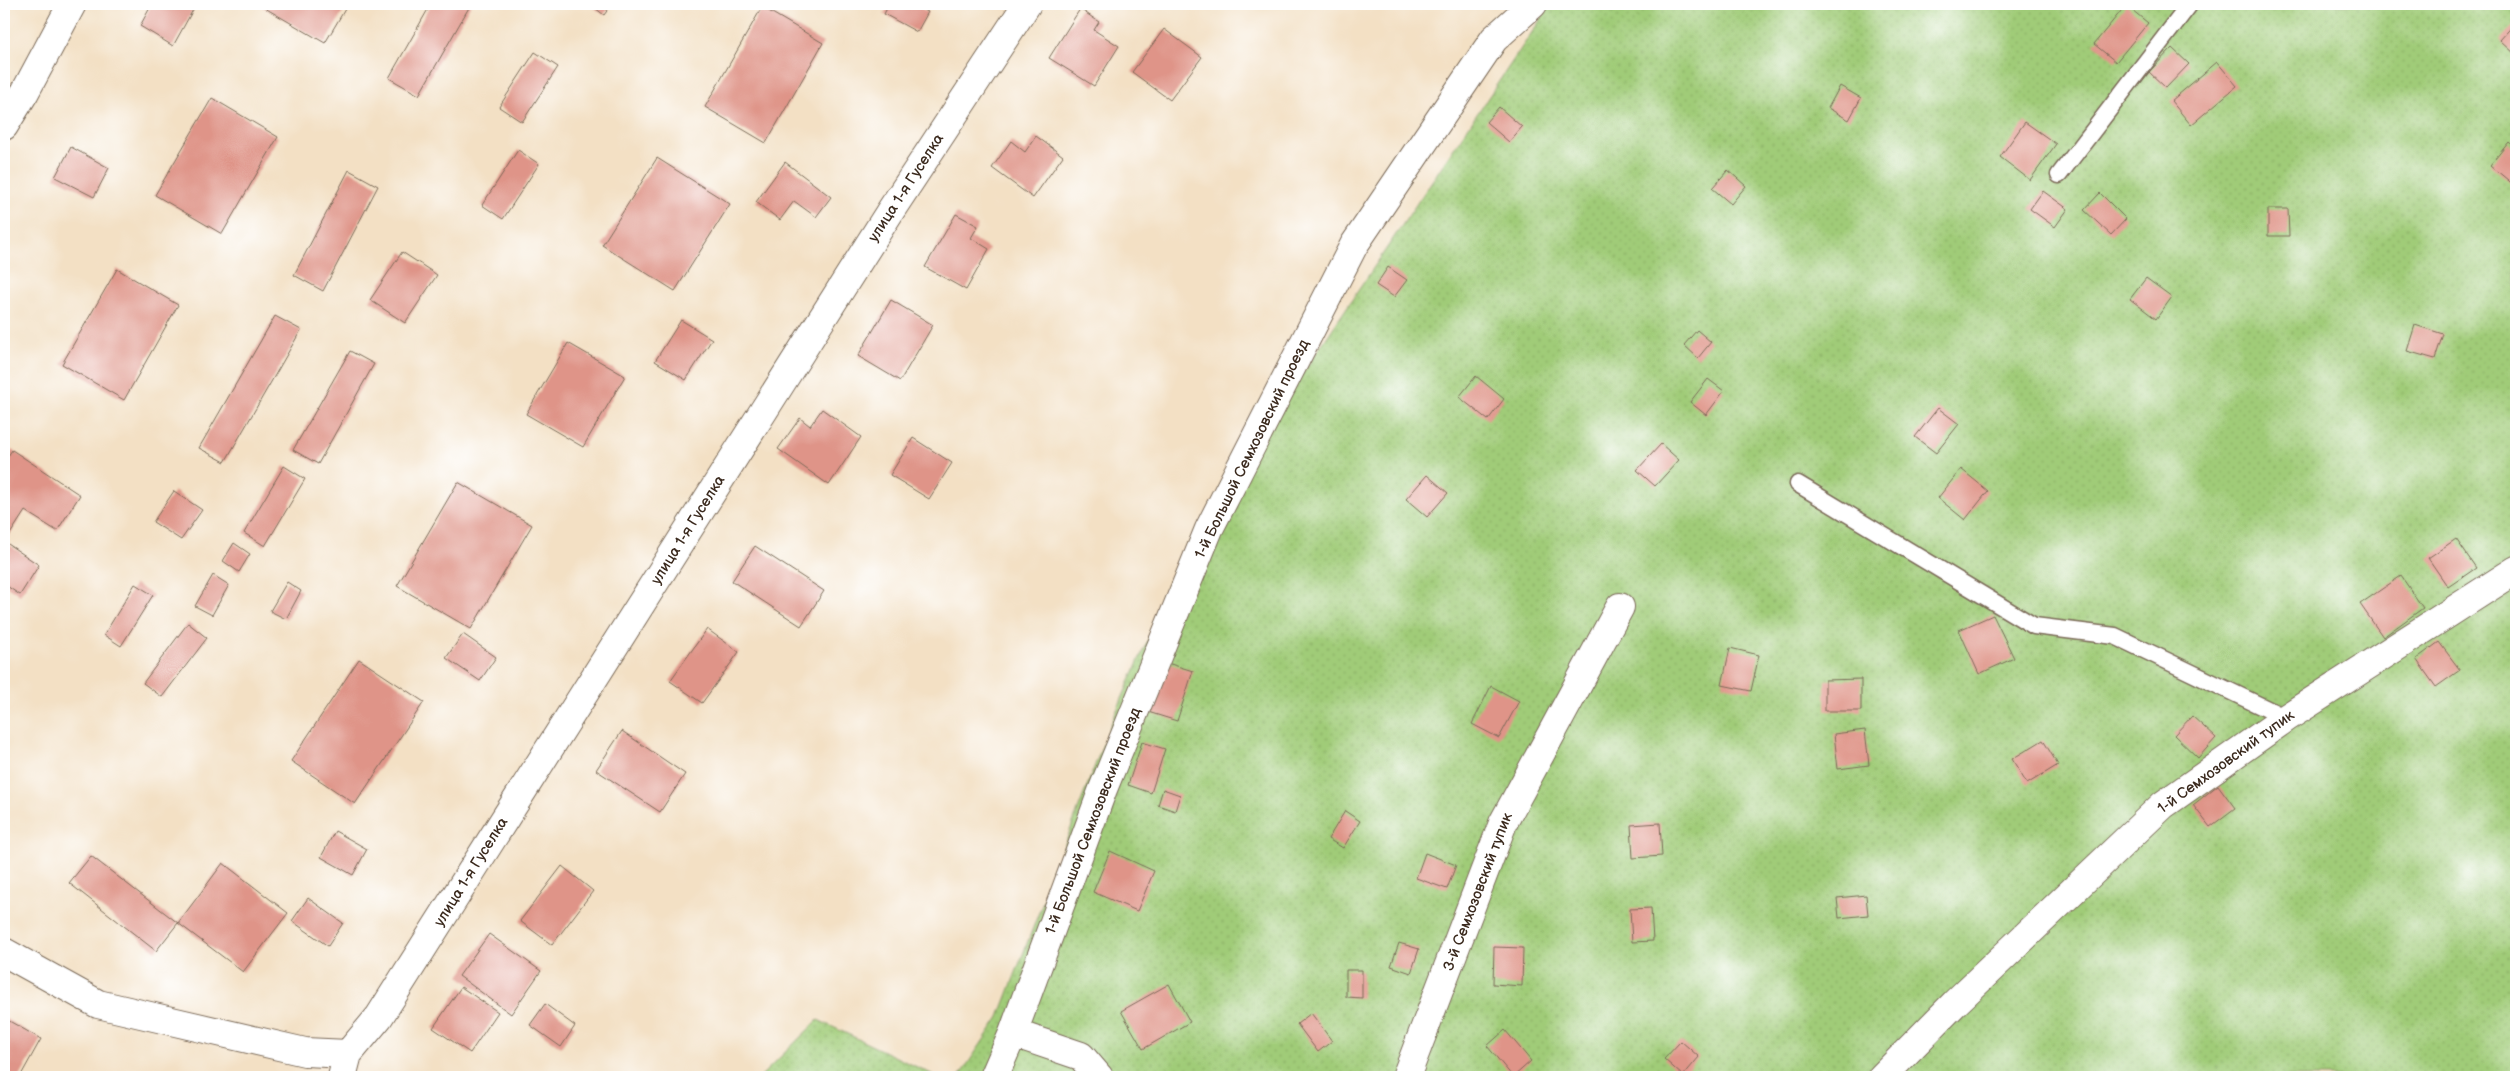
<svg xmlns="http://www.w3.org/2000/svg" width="2520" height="1081" font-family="'Balsamiq Sans',sans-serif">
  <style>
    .garden { fill: url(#garden-dots); stroke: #6e7b4b }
    .building { fill: #df9488 }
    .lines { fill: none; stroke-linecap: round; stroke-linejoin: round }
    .service-casing { stroke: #7b6a58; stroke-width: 19 }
    .minor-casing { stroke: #7b6a58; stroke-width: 30 }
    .service { stroke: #fff; stroke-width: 16 }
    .minor { stroke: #fff; stroke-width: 28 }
    .labels { text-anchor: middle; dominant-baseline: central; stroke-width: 4; stroke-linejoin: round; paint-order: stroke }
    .street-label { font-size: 15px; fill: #3b2a1e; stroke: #fff }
  </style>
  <defs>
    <pattern id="garden-dots" width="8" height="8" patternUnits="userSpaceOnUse" patternTransform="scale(1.25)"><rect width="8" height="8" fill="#a0cc78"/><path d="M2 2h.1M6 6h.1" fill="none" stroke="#8baf67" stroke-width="1.8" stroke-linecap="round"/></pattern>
  </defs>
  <rect width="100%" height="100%" fill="#fff"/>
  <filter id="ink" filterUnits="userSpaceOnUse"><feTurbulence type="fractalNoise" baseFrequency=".02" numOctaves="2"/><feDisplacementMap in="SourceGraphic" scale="10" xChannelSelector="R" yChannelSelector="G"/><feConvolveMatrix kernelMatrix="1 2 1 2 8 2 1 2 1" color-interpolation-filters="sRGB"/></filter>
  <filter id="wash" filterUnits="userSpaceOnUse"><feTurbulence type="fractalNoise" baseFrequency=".0096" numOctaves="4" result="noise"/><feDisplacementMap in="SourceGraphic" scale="20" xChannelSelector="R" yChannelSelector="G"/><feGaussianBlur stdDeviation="1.12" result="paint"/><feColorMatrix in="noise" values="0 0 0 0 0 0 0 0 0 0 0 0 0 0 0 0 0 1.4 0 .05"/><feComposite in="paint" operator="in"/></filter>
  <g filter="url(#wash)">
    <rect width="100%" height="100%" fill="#f3e0c4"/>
    <path class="garden" d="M1551 4H2516V1077H959L999 1017 1110 726 1195 533Z
      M818 1020 938 1077H760Z"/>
    <g id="blocks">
      <path class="building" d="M152 4H187L194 8 173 46 140 26Z
        M258 4H348L325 43Z
        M431 4H471L419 95 389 78Z
        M590 4H612L604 15Z
        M889 4H913L928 12 917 32 884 14Z
        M2126 5 2148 23 2116 62 2094 44Z
        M762 7 823 43 766 143 705 107Z
        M1080 9 1099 22 1094 30 1119 46 1094 86 1049 58Z
        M2516 22V55L2500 40Z
        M1164 29 1202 57 1170 100 1132 72Z
        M2172 48 2189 64 2166 88 2149 72Z
        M535 52 558 67 522 122 499 107Z
        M2217 62 2237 86 2191 125 2171 101Z
        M1840 86 1861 98 1849 120 1828 108Z
        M212 98 278 137 222 234 155 195Z
        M1499 107 1522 127 1509 142 1486 122Z
        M2025 122 2056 144 2030 180 2000 157Z
        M1036 136 1063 156 1033 198 992 168 1011 141 1025 152Z
        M2509 142 2516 148 2515 186 2490 165Z
        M71 147 109 168 94 197 55 177Z
        M518 150 539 164 503 219 482 205Z
        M657 158 730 204 675 291 602 245Z
        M785 162 831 197 816 217 794 201 780 220 756 202Z
        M349 170 378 186 323 291 294 275Z
        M1728 170 1746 186 1731 204 1712 188Z
        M2043 191 2068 209 2055 227 2030 209Z
        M2100 193 2126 219 2111 235 2084 210Z
        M2268 209H2288L2289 236H2268Z
        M956 214 978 226 971 238 989 249 966 290 925 267Z
        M402 252 437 275 405 323 370 300Z
        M1388 267 1407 280 1394 297 1376 285Z
        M117 269 178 305 124 400 62 364Z
        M2146 278 2172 297 2156 319 2130 299Z
        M891 300 933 325 900 381 858 356Z
        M275 316 301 330 225 462 199 448Z
        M681 320 712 339 686 380 655 361Z
        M2415 325 2443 334 2435 359 2407 351Z
        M1697 330 1711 342 1698 358 1684 345Z
        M568 343 625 376 583 447 526 414Z
        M350 351 374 364 318 464 293 450Z
        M1476 376 1504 399 1488 420 1459 397Z
        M1708 379 1724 391 1706 415 1690 402Z
        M1938 408 1959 424 1936 453 1915 437Z
        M822 409 861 437 829 485 778 449 800 418 810 426Z
        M913 438 952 463 929 499 890 475Z
        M1661 444 1679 460 1655 486 1637 470Z
        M12 450 80 495 57 531 25 511 5 542 39 565 20 595 4 584V462Z
        M284 466 305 479 265 546 244 533Z
        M1961 469 1988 491 1965 520 1938 498Z
        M1427 475 1448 493 1427 517 1406 499Z
        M458 482 532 525 471 629 397 586Z
        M174 491 202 510 181 540 153 522Z
        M2456 539 2476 568 2448 587 2428 558Z
        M234 543 250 554 239 572 223 561Z
        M755 546 824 591 801 626 732 581Z
        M213 575 229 585 212 615 195 606Z
        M2401 576 2423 608 2383 637 2360 604Z
        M287 582 301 591 286 619 270 611Z
        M135 584 153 595 121 646 104 635Z
        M1993 615 2014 658 1979 674 1959 630Z
        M188 623 207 638 162 697 143 683Z
        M707 629 739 652 702 703 670 681Z
        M463 634 496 657 480 681 446 658Z
        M2439 642 2460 670 2436 687 2416 659Z
        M1730 648 1759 655 1751 691 1722 685Z
        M359 659 424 702 355 804 291 761Z
        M1164 662 1193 671 1177 721 1148 712Z
        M1861 679V711H1825V680Z
        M1491 686 1519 701 1499 738 1472 724Z
        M2192 716 2216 738 2198 758 2174 735Z
        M1865 730 1869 765 1838 769 1834 734Z
        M622 731 685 774 660 812 596 770Z
        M2043 740 2058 765 2027 784 2012 759Z
        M1142 742 1165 749 1151 793 1128 785Z
        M2218 785 2235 808 2210 827 2193 805Z
        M1163 789 1180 795 1175 811 1158 805Z
        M1345 811 1360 821 1343 848 1328 839Z
        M1660 823 1662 856 1633 858 1631 825Z
        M335 831 367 849 353 875 321 857Z
        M1110 851 1154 871 1137 911 1093 892Z
        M1425 853 1456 865 1447 889 1416 878Z
        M91 856 178 923 156 951 69 883Z
        M223 863 288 913 243 972 178 923Z
        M562 866 593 891 552 945 520 921Z
        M1866 895 1868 915 1839 918 1837 898Z
        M308 898 343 923 328 946 292 921Z
        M1651 908 1653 941 1632 942 1630 909Z
        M489 934 541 971 511 1014 459 976Z
        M1399 943 1419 949 1411 973 1391 966Z
        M1494 947 1523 948 1522 986 1493 984Z
        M1346 970H1362V998L1346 997Z
        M1169 984 1190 1022 1143 1049 1121 1011Z
        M461 987 498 1012 470 1053 433 1028Z
        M545 1004 575 1026 561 1047 530 1025Z
        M1311 1013 1332 1041 1318 1052 1297 1024Z
        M4 1018 41 1039 20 1077H4Z
        M1505 1030 1531 1061 1513 1077 1487 1046Z
        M1681 1041 1699 1057 1683 1076 1664 1059Z"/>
    </g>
  </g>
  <g filter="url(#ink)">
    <use href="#blocks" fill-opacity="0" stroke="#7b6a58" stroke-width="1"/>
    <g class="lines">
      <defs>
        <path id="service" d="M2059 175 2190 4
          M1798 484 2034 626 2115 636 2286 718"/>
        <path id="minor" d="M4 126 25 92 72 4
          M4 952 98 1004 305 1052 348 1054
          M1013 1033 1081 1056 1099 1077
          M342 1077 348 1054 379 1017 891 210 1027 4
          M994 1077 1013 1033 1103 789 1209 529 1354 245 1494 39 1533 4
          M1406 1077 1503 823 1620 607
          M1882 1077 1955 1003 2163 805 2286 718 2516 570"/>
      </defs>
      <use href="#service" class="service-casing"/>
      <use href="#minor" class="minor-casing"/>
      <use href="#service" class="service"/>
      <use href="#minor" class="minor"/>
    </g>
  </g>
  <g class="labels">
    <g class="street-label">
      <text transform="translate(906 188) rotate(-57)">улица 1-я Гуселка</text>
      <text transform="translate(1252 449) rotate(-64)">1-й Большой Семхозовский проезд</text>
      <text transform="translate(688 530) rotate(-58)">улица 1-я Гуселка</text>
      <text transform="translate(2226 762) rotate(-36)">1-й Семхозовский тупик</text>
      <text transform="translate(1093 821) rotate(-69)">1-й Большой Семхозовский проезд</text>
      <text transform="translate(471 872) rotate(-58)">улица 1-я Гуселка</text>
      <text transform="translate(1478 892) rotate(-69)">3-й Семхозовский тупик</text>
    </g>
  </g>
  <rect width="2520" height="1081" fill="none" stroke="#fff" stroke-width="20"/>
</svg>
